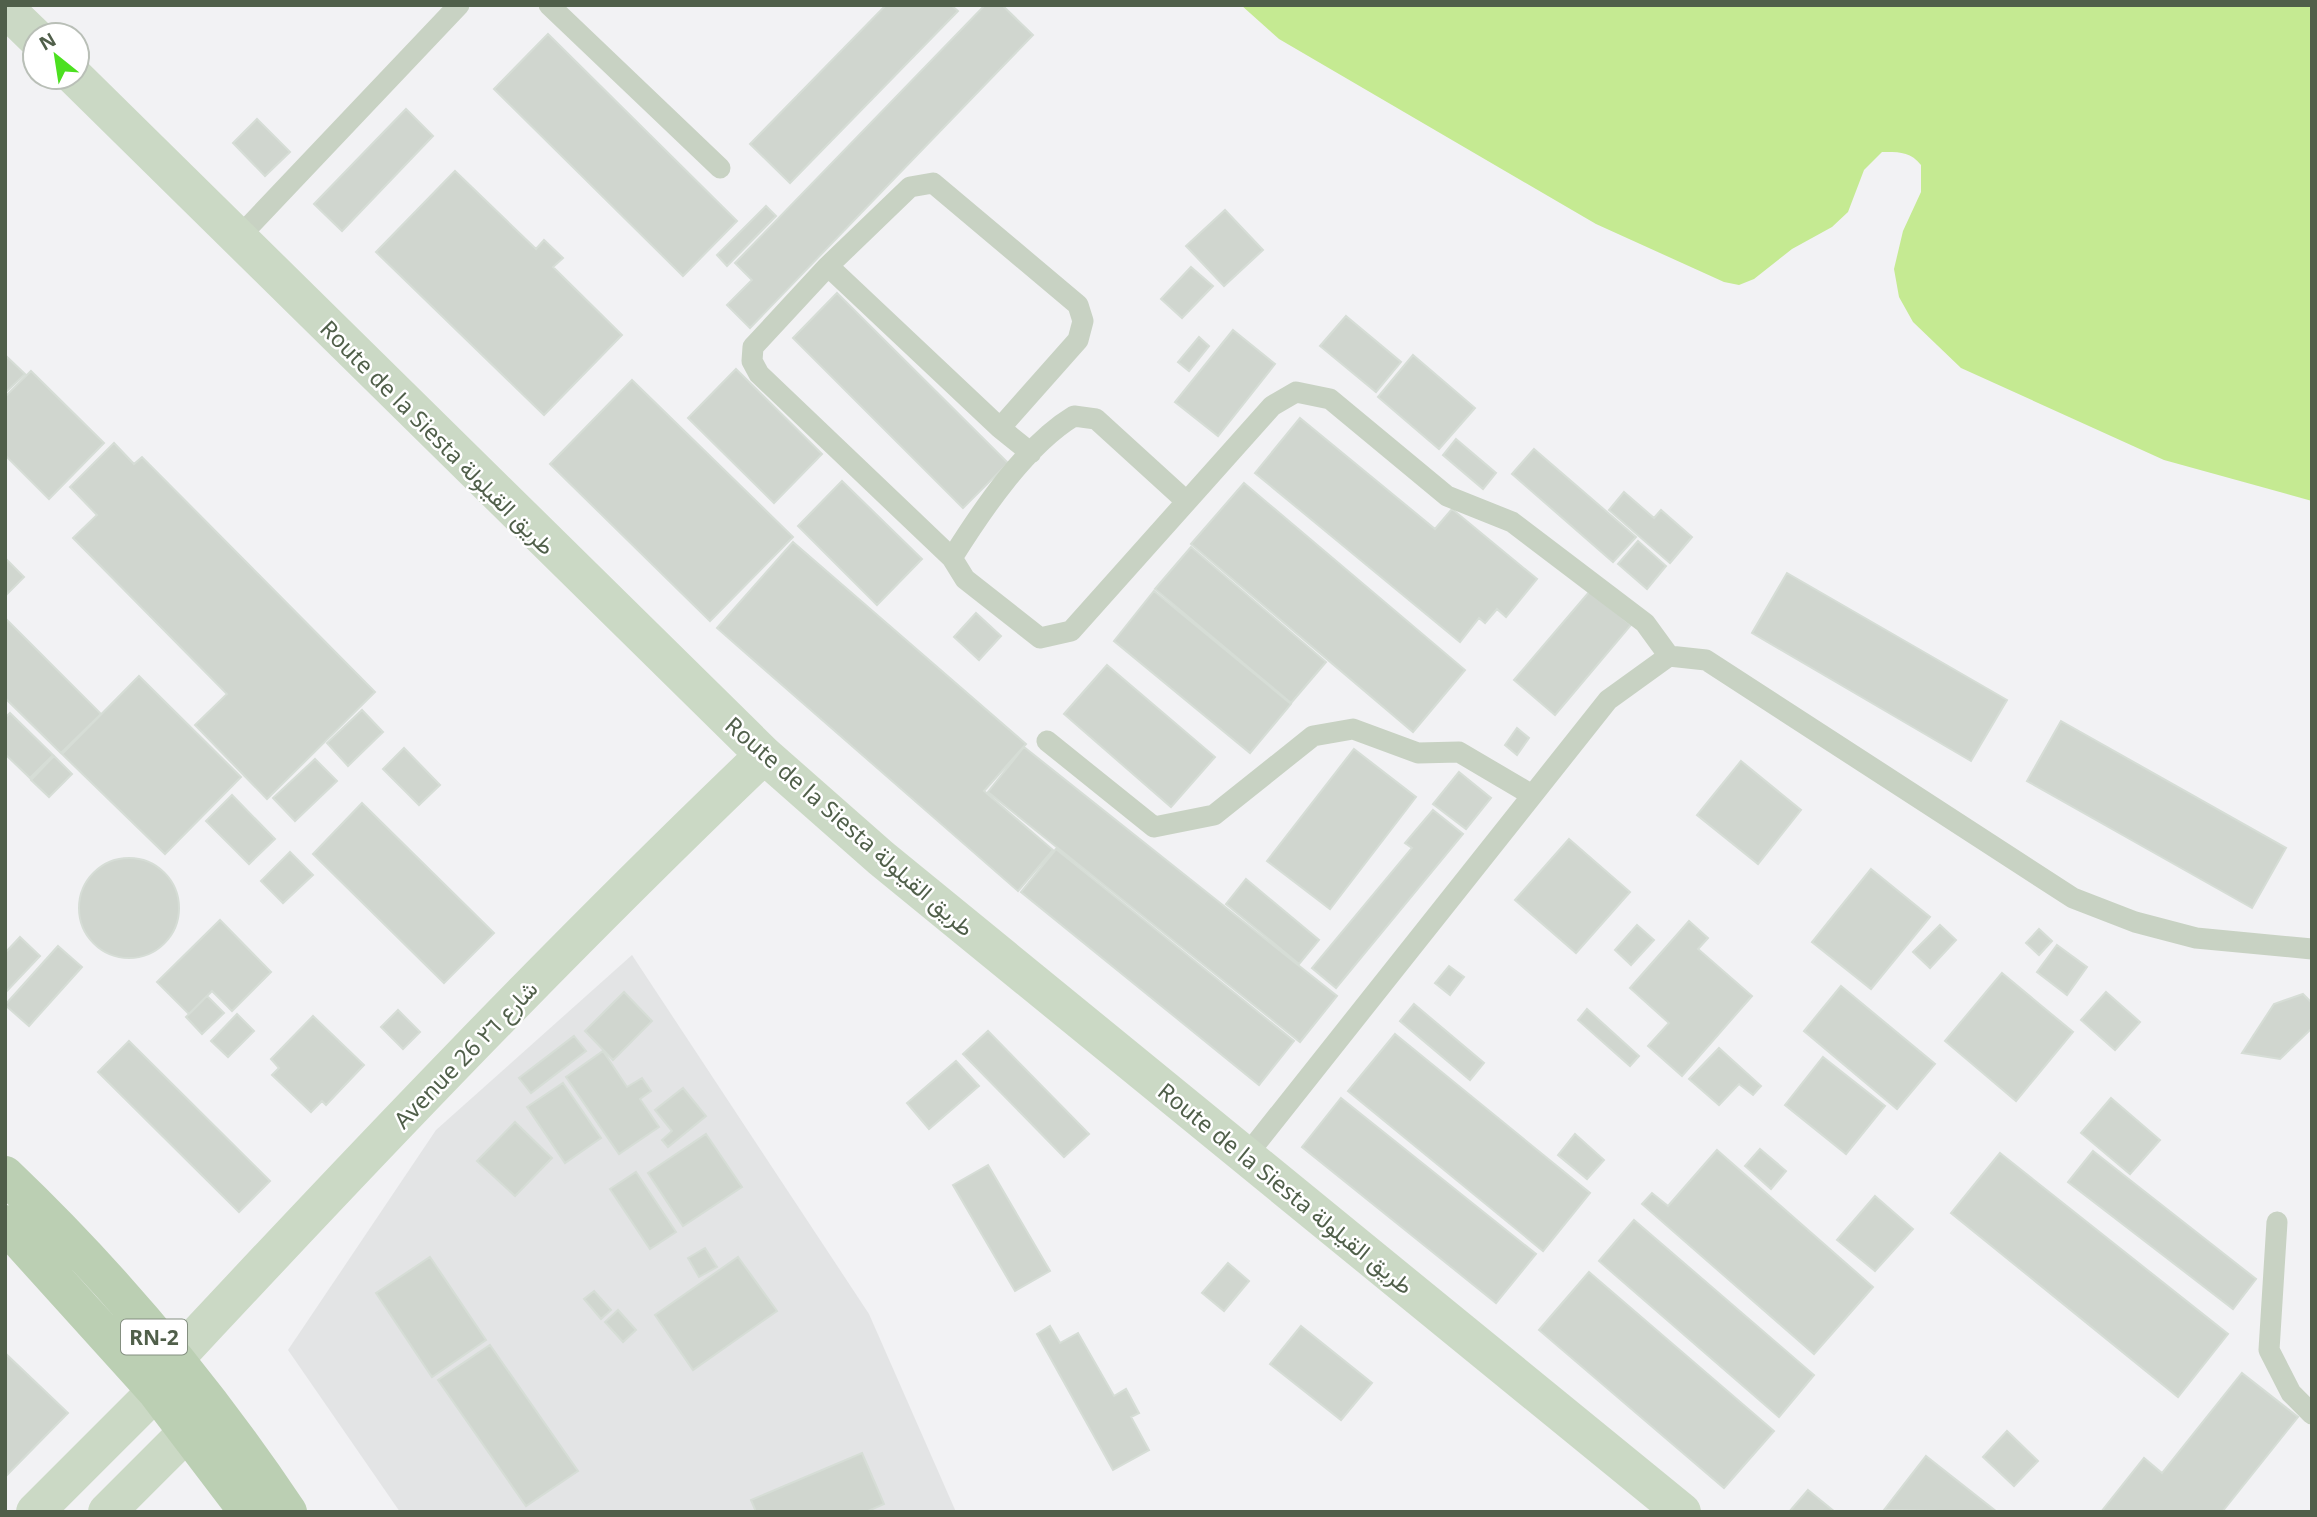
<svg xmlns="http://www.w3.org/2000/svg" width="2317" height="1517" font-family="'Noto Sans',Vazirmatn,sans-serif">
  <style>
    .education { fill: #e3e4e5 }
    .water { fill: #c5ea92 }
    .building { fill: #d0d6cf; stroke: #d6ddd6; stroke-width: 2 }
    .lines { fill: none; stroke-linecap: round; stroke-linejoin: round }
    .lane { stroke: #c8d2c3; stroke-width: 21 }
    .secondary { stroke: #cbd9c5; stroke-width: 38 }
    .primary { stroke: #bbcfb3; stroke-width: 38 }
    .labels { text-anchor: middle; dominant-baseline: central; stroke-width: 5; stroke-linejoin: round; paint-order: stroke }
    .shield { fill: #fff; stroke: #848f80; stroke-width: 2 }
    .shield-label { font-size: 21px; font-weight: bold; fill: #505f4a }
    .street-label { font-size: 23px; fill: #505f4a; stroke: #fff }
  </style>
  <rect width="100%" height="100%" fill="#f2f2f4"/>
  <path class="education" d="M632 955 869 1314 956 1512H400L288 1350 436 1130Z"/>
  <path class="water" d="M1241 5H2312V501L2164 460 1961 368 1913 322 1899 297 1894 269 1903 231 1921 192V165C1910 151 1898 152 1882 152L1864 170 1848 212 1832 227 1792 249 1754 279 1739 285 1724 282 1596 224 1279 39Z"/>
  <path class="building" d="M886 5H951L958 11 790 183 750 144Z
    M985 5H1002L1033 35 750 328 727 305 752 280 735 263Z
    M548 34 737 221 683 276 494 89Z
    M406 109 433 136 342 231 314 204Z
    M257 119 290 152 265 176 233 143Z
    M455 171 536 249 544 240 563 258 553 267 622 335 544 415 376 252Z
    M766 206 776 216 727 266 717 255Z
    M1225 210 1263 250 1224 286 1186 246Z
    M1191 267 1213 286 1182 318 1161 299Z
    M837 293 1008 463 963 508 793 338Z
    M1346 316 1401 362 1376 392 1320 346Z
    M1233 330 1275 364 1218 436 1175 402Z
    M1199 337 1209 346 1189 371 1178 362Z
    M5 355 25 374 5 393Z
    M1413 355 1475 408 1439 449 1378 397Z
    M736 369 822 454 774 503 688 418Z
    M31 371 104 443 49 499 5 455V397Z
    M632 380 793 537 710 621 550 464Z
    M1300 418 1435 529 1452 509 1537 579 1506 617 1497 609 1485 623 1479 618 1460 642 1255 473Z
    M1456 439 1496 473 1483 489 1443 455Z
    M114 443 134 464 142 457 375 692 267 799 195 725 227 694 73 538 97 515 70 487Z
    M1534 449 1636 537 1613 562 1512 474Z
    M842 481 922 559 877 605 798 526Z
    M1244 483 1465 670 1413 732 1191 544Z
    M1624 492 1654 518 1661 510 1692 537 1670 563 1609 510Z
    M1638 541 1666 566 1647 589 1618 564Z
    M793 542 1026 744 984 791 1053 850 1018 891 717 628Z
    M1191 547 1326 662 1291 703 1155 589Z
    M5 558 24 577 5 596Z
    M1787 573 2007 700 1971 761 1752 633Z
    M1154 591 1291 704 1250 753 1114 641Z
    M1590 591 1631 625 1555 715 1514 680Z
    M976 613 1001 636 979 660 954 637Z
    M5 618 101 714 61 753 5 698Z
    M1107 665 1215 757 1171 807 1064 714Z
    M139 676 241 777 165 854 62 754Z
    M362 710 383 732 348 766 327 743Z
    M10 713 53 755 30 778 5 754V718Z
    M2061 721 2286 848 2252 908 2027 781Z
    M1517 728 1529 738 1517 755 1505 745Z
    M1024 747 1337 996 1300 1042 988 792Z
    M404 748 440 785 419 805 383 769Z
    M1354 749 1416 797 1330 909 1267 861Z
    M54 756 72 774 49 797 31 780Z
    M315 759 337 781 295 821 273 798Z
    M1741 761 1801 810 1758 864 1697 815Z
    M1459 772 1491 798 1466 829 1433 804Z
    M232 795 275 839 249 864 206 821Z
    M362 803 494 933 444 983 313 854Z
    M1433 810 1463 834 1336 988 1312 968 1412 848 1405 843Z
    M1569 839 1630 892 1576 953 1515 900Z
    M1056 849 1294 1041 1259 1085 1021 892Z
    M290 852 313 875 283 903 261 881Z
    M79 908a50 50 0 1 1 100 0a50 50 0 1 1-100 0Z
    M1871 869 1930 917 1871 989 1812 942Z
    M1246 879 1319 940 1299 964 1226 904Z
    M220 920 271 972 232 1011 212 991 189 1014 157 982Z
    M1689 921 1708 938 1698 949 1752 996 1682 1076 1648 1046 1669 1023 1630 988Z
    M1637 925 1654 940 1631 965 1615 950Z
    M1940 925 1956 940 1930 968 1913 952Z
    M2039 929 2052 941 2039 955 2026 943Z
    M20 937 40 956 5 993V953Z
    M2057 945 2087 967 2067 995 2037 972Z
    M58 946 82 967 29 1026 5 1005Z
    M1449 966 1464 977 1450 995 1435 983Z
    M2002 973 2073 1032 2016 1101 1945 1041Z
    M1841 986 1935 1064 1897 1109 1804 1031Z
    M624 992 652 1021 613 1060 585 1031Z
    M2106 992 2140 1022 2115 1050 2081 1020Z
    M2303 994 2312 1003V1028L2280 1059 2242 1053 2274 1004Z
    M207 996 224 1013 202 1034 186 1017Z
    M1414 1004 1484 1063 1470 1080 1400 1021Z
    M1587 1009 1639 1056 1630 1066 1578 1020Z
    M398 1010 420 1032 403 1049 381 1027Z
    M237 1014 254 1031 228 1057 211 1041Z
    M313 1016 364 1065 326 1105 322 1101 311 1112 272 1075 279 1068 271 1059Z
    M988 1031 1089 1134 1064 1157 963 1054Z
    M1395 1034 1590 1193 1543 1251 1348 1091Z
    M574 1036 586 1051 531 1093 519 1078Z
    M129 1041 270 1181 239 1212 98 1072Z
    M1719 1048 1761 1086 1753 1095 1739 1084 1719 1105 1689 1079Z
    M603 1051 627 1087 642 1078 651 1091 640 1099 659 1127 619 1154 566 1077Z
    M1823 1057 1885 1106 1846 1154 1785 1105Z
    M956 1061 979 1086 929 1129 907 1103Z
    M563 1083 601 1138 565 1163 527 1107Z
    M683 1088 706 1116 668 1147 662 1140 672 1131 655 1110Z
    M1341 1098 1536 1254 1496 1303 1302 1147Z
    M2111 1098 2160 1140 2130 1174 2081 1133Z
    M515 1122 552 1158 515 1196 477 1161Z
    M706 1134 742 1187 683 1226 648 1173Z
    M1575 1134 1604 1160 1587 1179 1558 1155Z
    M1760 1149 1786 1171 1771 1189 1745 1166Z
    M1717 1150 1873 1287 1814 1354 1642 1204 1652 1193 1668 1206Z
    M2093 1151 2256 1279 2233 1309 2068 1182Z
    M2000 1153 2228 1334 2178 1397 1951 1213Z
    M988 1165 1050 1271 1015 1291 953 1185Z
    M636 1172 676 1232 650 1249 610 1189Z
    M1875 1196 1913 1229 1875 1271 1837 1240Z
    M1634 1220 1814 1375 1779 1417 1599 1261Z
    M705 1248 717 1267 699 1277 688 1258Z
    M430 1257 486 1340 432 1377 376 1293Z
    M738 1257 777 1311 693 1370 655 1315Z
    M1228 1263 1249 1281 1224 1311 1202 1293Z
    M1589 1272 1774 1431 1724 1488 1539 1330Z
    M594 1291 611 1310 601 1319 584 1299Z
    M618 1310 636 1330 623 1342 605 1322Z
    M1050 1326 1060 1343 1078 1333 1114 1396 1126 1389 1139 1413 1131 1417 1149 1450 1113 1470 1037 1334Z
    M1301 1326 1372 1383 1341 1420 1270 1364Z
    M490 1345 578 1471 526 1506 438 1380Z
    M5 1353 68 1413 5 1477Z
    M2242 1373 2298 1417 2222 1512H2101L2144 1458 2162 1473Z
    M2007 1431 2038 1461 2014 1486 1983 1457Z
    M862 1453 884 1504 866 1512H756L751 1500Z
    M1926 1456 1997 1512 1884 1510Z
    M1808 1490 1835 1512H1789Z"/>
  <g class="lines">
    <path class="lane" d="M549 5 720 168
      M238 238 459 5
      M828 266 1000 428
      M1186 501 1096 419 1074 416C1026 445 982 510 952 558L965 579 1040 638 1071 631 1272 406 1296 392 1330 399 1447 496 1512 522 1645 623 1669 656
      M952 558 759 374 752 361 753 347 828 266 910 187 933 183 1078 305 1083 321 1078 340 1000 428 1031 453
      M1047 741 1154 827 1214 815 1313 736 1353 729 1418 753 1459 752 1532 795
      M1246 1156 1608 700 1669 656 1706 660 2073 898 2135 922 2196 938 2312 949
      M2277 1222 2269 1350 2291 1393 2312 1414"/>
    <path class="secondary" d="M5 8 35 37
      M75 77 764 755 881 858 1682 1512
      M35 1512 156 1391 174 1360C366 1154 560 950 764 755
      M107 1512 188 1431 182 1402"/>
    <path class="primary" d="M5 1175C110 1275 207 1391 288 1512
      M5 1224 156 1391 248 1512"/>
  </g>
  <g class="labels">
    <rect class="shield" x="121" y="1319.5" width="66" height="35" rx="5"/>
    <g class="shield-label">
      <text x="154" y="1337">RN-2</text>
    </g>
    <g class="street-label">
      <text transform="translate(438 437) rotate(45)">Route de la Siesta طريق القيلولة</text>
      <text transform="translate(850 826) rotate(41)">Route de la Siesta طريق القيلولة</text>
      <text transform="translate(465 1054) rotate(-46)">Avenue 26 شارع ٢٦</text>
      <text transform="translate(1286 1188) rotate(39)">Route de la Siesta طريق القيلولة</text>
    </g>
  </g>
  <rect width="2317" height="1517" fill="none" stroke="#505f4a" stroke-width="14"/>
  <g transform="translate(56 56) rotate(330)"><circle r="33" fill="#ffffff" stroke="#b9bfb7" stroke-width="2"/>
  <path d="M0-5L12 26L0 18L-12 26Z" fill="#4ce020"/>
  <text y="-10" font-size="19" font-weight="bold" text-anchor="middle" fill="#505f4a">N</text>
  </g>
</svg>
